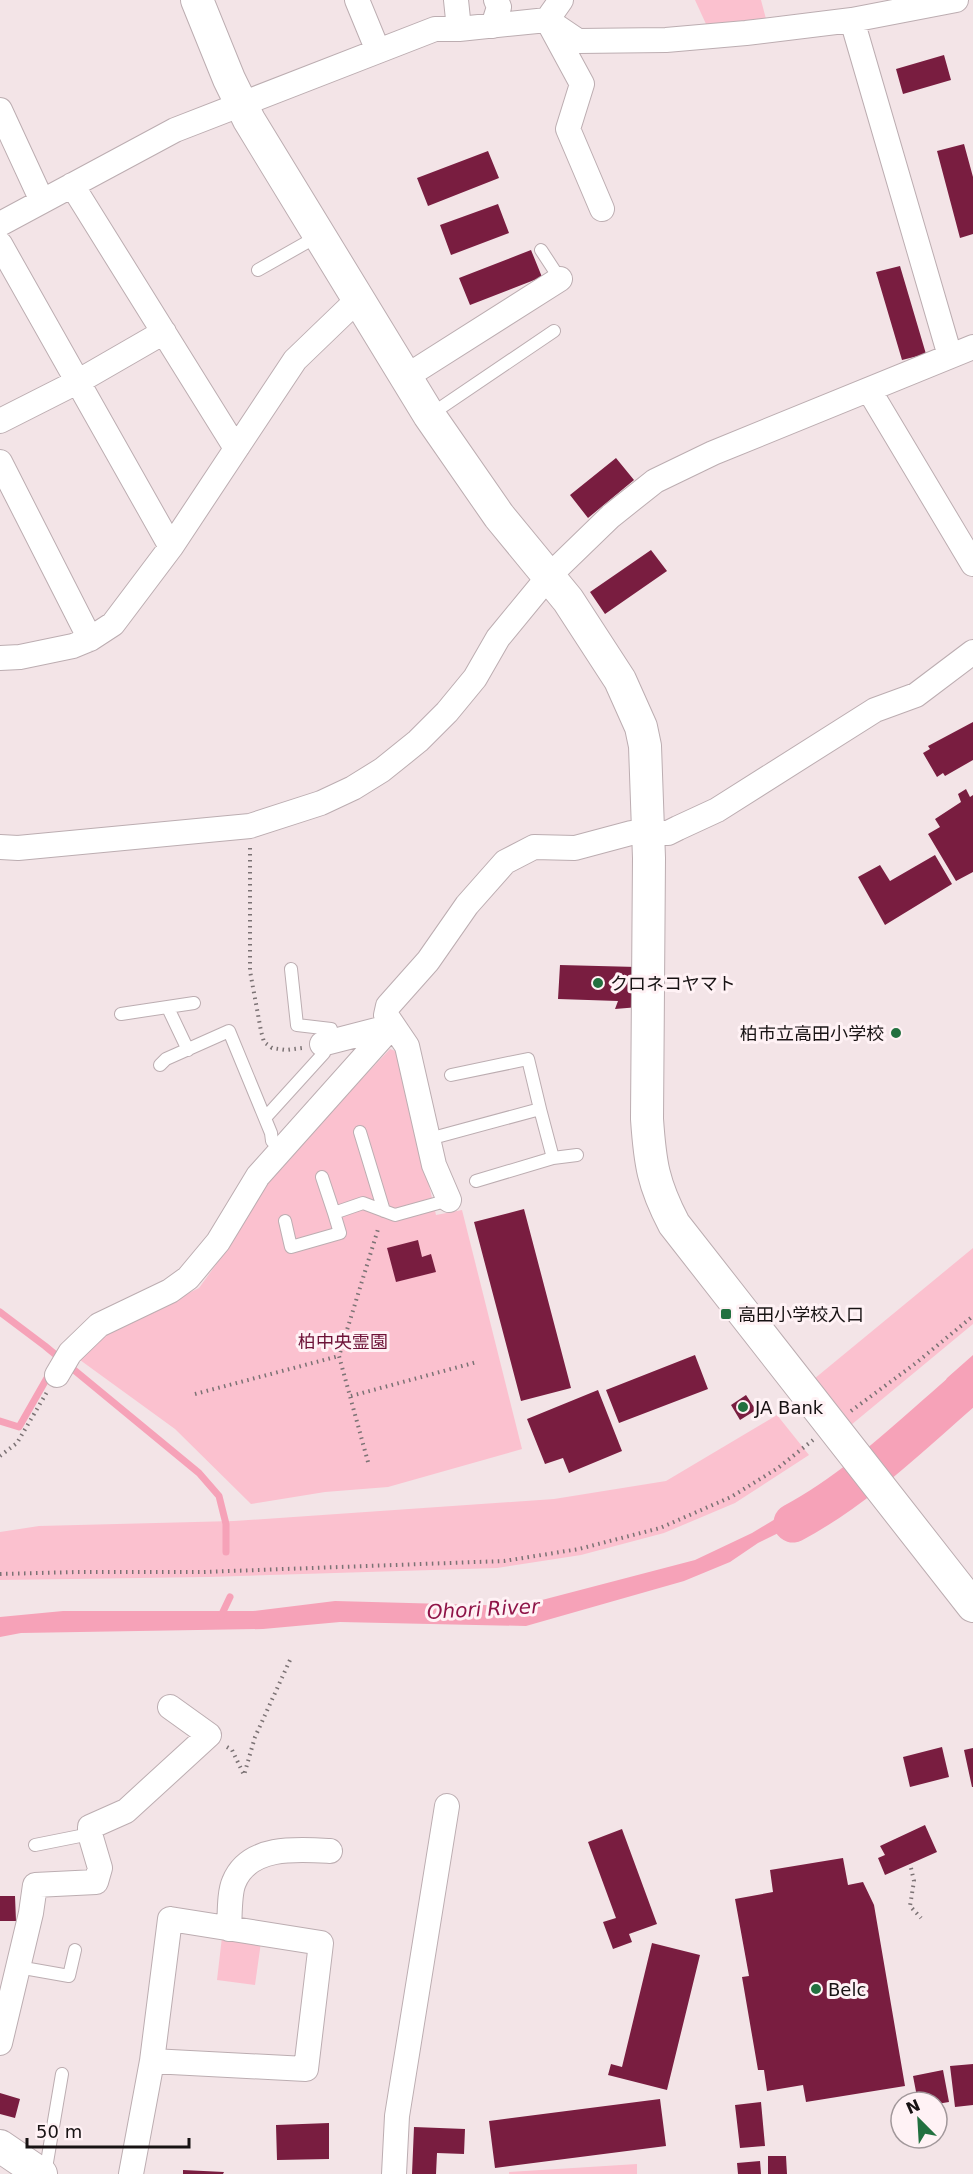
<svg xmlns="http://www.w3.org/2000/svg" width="973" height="2174" font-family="'DejaVu Sans','Noto Sans JP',sans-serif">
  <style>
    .green { fill: #fbc1cf }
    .water { fill: #f6a2b8 }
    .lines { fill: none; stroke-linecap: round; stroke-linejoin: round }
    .stream { stroke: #f6a2b8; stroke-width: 7 }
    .river { stroke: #f6a2b8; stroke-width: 39 }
    .building { fill: #791d40 }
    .service-casing { stroke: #bcadb1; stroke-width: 14 }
    .minor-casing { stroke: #bcadb1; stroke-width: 26 }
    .tertiary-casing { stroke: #bcadb1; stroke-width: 34 }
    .path { stroke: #7b7274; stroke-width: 4; stroke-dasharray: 1.5 4.5; stroke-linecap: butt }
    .service { stroke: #fff; stroke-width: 12 }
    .minor { stroke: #fff; stroke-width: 24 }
    .tertiary { stroke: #fff; stroke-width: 32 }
    .poi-dot { fill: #22703f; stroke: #fff2f5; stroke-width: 2 }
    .labels { text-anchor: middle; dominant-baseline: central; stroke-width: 6; stroke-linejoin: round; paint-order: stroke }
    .poi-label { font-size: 18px; fill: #171213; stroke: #fff2f5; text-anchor: start }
    .park-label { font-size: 18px; fill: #6d1237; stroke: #fff2f5 }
    .water-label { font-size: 20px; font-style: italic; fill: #8f1448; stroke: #fff2f5 }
  </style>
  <rect width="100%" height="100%" fill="#f3e4e7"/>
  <path class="green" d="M695 0H761L766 19 706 24Z
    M390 1049 398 1052 436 1215 462 1210 522 1449 388 1487 325 1492 251 1504 175 1429 80 1360 109 1332 199 1288 228 1248 268 1178Z
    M973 1248V1324L851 1425 814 1379Z
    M777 1415 809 1455 735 1503 664 1533 581 1555 497 1568 209 1577 0 1580V1532L39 1526 234 1521 554 1499 666 1481Z
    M222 1937 261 1942 255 1985 217 1980Z
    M637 2164V2174H509V2172Z"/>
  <path class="water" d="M973 1355V1401L884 1476 869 1456 933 1404 947 1378Z
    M832 1485 844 1501 758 1543 730 1562 684 1581 526 1626 340 1622 263 1629 21 1633 0 1637V1617L63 1611H253L335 1601 519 1606 695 1560 752 1533Z"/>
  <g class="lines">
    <path class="stream" d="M0 1312 45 1346 199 1473 219 1496 226 1524V1552
      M0 1421 19 1427 51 1371
      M221 1616 230 1597"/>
    <path class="river" d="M793 1523C859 1488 917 1430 973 1382"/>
  </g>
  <path class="building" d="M944 55 951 80 903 94 896 69Z
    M964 144 973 177V234L960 238 937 151Z
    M488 151 499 178 428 206 417 178Z
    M498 204 509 233 451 255 440 225Z
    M531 250 542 277 470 305 459 278Z
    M900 266 926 354 902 360 876 272Z
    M616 458 634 480 588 518 570 495Z
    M651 550 667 571 605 614 590 592Z
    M973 722V760L945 776 943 773 937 777 923 753 930 749 928 746Z
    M966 789 970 797 973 795V872L956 881 928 834 940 827 935 819 961 802 958 794Z
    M935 855 952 884 885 925 858 877 880 865 890 881Z
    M560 965 637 967 639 1007 615 1009 618 1001 558 999Z
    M524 1209 571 1388 521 1401 474 1222Z
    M418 1240 422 1257 431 1254 436 1272 396 1282 387 1248Z
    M695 1355 708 1389 619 1423 606 1390Z
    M598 1390 622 1451 569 1473 563 1458 545 1464 527 1419Z
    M746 1395 756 1410 740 1420 731 1405Z
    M942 1747 949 1777 910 1787 903 1757Z
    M973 1748V1787H972L964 1750Z
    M925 1825 937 1852 885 1875 878 1858 885 1855 880 1846Z
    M622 1829 657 1924 629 1934 632 1942 613 1949 603 1922 616 1918 588 1842Z
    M843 1858 848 1885 863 1882 874 1905 905 2086 806 2102 803 2085 767 2091 764 2070H758L742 1977 749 1976 735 1899 773 1892 770 1870Z
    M0 1896H15L16 1921H0Z
    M652 1943 700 1955 667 2090 608 2075 611 2064 622 2067Z
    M973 2064V2105L955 2107 950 2066Z
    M943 2070 949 2102 937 2104V2102H918L913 2076Z
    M0 2093 20 2099 15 2118 0 2114Z
    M660 2099 666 2146 495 2168 489 2121Z
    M761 2102 765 2146 740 2148 735 2105Z
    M329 2123V2159L277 2160 276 2125Z
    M414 2127 465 2129 464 2154 437 2153 436 2174H412Z
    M768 2156H786L787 2174H768Z
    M760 2161 761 2174H738L737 2163Z
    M183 2170 224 2172 223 2174H183Z"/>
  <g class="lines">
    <defs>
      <path id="service" d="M541 250 560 279
        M258 270 318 236
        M430 415 554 331
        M291 969 297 1025 331 1029 334 1041
        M168 1008 188 1050
        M121 1014 194 1003
        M160 1065 166 1059 229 1031 271 1133 272 1141
        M540 1109 553 1158
        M265 1118 324 1053 322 1044
        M360 1132 384 1211
        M429 1139 540 1109 528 1059 451 1075
        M322 1177 334 1213
        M476 1181 553 1158 577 1155
        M285 1221 291 1247 340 1233 334 1213 363 1203 395 1215 449 1200
        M35 1845 90 1834
        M18 1967 69 1976 75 1950
        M45 2174 62 2074"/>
      <path id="minor" d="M357 0 378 51
        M456 0 459 29
        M547 20 561 0
        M852 20 950 356
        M550 25 582 84 568 129 602 209
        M493 26 499 7 496 0
        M0 110 42 201
        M72 185 232 442 238 446
        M0 224 175 130 435 29H459L547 20 578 41 666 40 746 33 852 20 956 0
        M0 244 171 547
        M404 378 560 279
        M869 390 973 564
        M0 421 79 381 164 332
        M0 462 90 639
        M0 658 20 657 73 646 90 639 113 624 171 547 295 360 349 308 359 303
        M0 847 18 848 250 826 321 803 353 788 382 770 418 741 447 712 475 678 498 638 549 576 611 516 655 481 713 453 973 347
        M322 1044 392 1026
        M449 1200 434 1165 407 1046 386 1015 388 1006 428 961 467 905 505 862 534 847 575 848 631 833H668L678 828 717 810 875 710 916 695 973 652
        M57 1375 70 1353 99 1325 170 1291 188 1278 218 1242 258 1176 392 1026
        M229 1929C230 1916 229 1893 234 1882 249 1845 298 1849 330 1851
        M0 2043 31 1913 35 1885 96 1882 100 1868 90 1834V1827L126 1811 209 1735 170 1707
        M131 2174 152 2061 170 1919 321 1943 306 2069 152 2061
        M394 2174 397 2116 447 1806"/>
      <path id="tertiary" d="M197 0 229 79 249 120 429 415 499 516 568 600 620 680 641 727 645 746 649 858 647 1119C650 1163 653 1184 674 1224L973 1606
        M0 2146 41 2174"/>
    </defs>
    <use href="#service" class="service-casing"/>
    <use href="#minor" class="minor-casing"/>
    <use href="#tertiary" class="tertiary-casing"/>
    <path class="path" d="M250 848V971L261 1031 264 1042 272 1048 286 1050 302 1048
      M195 1394 339 1356
      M351 1396 477 1362
      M851 1411 916 1363 973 1316
      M0 1456 17 1443 47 1392
      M368 1462 339 1356 379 1226
      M0 1574 77 1572H203L504 1561 579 1549 660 1528 731 1497 778 1468 813 1440
      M227 1747 232 1750 244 1775 255 1737 290 1660
      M911 1868 914 1881 910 1906 921 1918"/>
    <use href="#service" class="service"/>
    <use href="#minor" class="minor"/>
    <use href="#tertiary" class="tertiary"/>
  </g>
  <g class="poi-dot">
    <circle cx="598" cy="983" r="6"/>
    <circle cx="896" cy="1033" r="6"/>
    <rect x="720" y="1308" width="12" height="12" rx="3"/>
    <circle cx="743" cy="1407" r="6"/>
    <circle cx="816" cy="1989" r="6"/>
  </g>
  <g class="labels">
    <g class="poi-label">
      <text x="610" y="983">クロネコヤマト</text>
      <text x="884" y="1033" text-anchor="end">柏市立高田小学校</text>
      <text x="738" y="1314">高田小学校入口</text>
      <text x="755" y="1407">JA Bank</text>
      <text x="828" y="1989">Belc</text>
    </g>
    <g class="park-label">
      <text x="343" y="1341">柏中央霊園</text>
    </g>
    <g class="water-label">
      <text transform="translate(483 1609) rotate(-3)">Ohori River</text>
    </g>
  </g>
  <g transform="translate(919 2120) rotate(336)"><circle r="28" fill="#fff2f5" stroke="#a2989b" stroke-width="1.5"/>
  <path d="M0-4.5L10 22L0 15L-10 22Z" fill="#22703f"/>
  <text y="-9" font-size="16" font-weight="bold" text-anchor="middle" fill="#171213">N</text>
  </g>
  <path d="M27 2138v9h162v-9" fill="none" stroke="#171213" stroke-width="3"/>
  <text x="36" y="2138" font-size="18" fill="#171213" stroke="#fff2f5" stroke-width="4.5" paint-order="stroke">50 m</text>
</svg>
